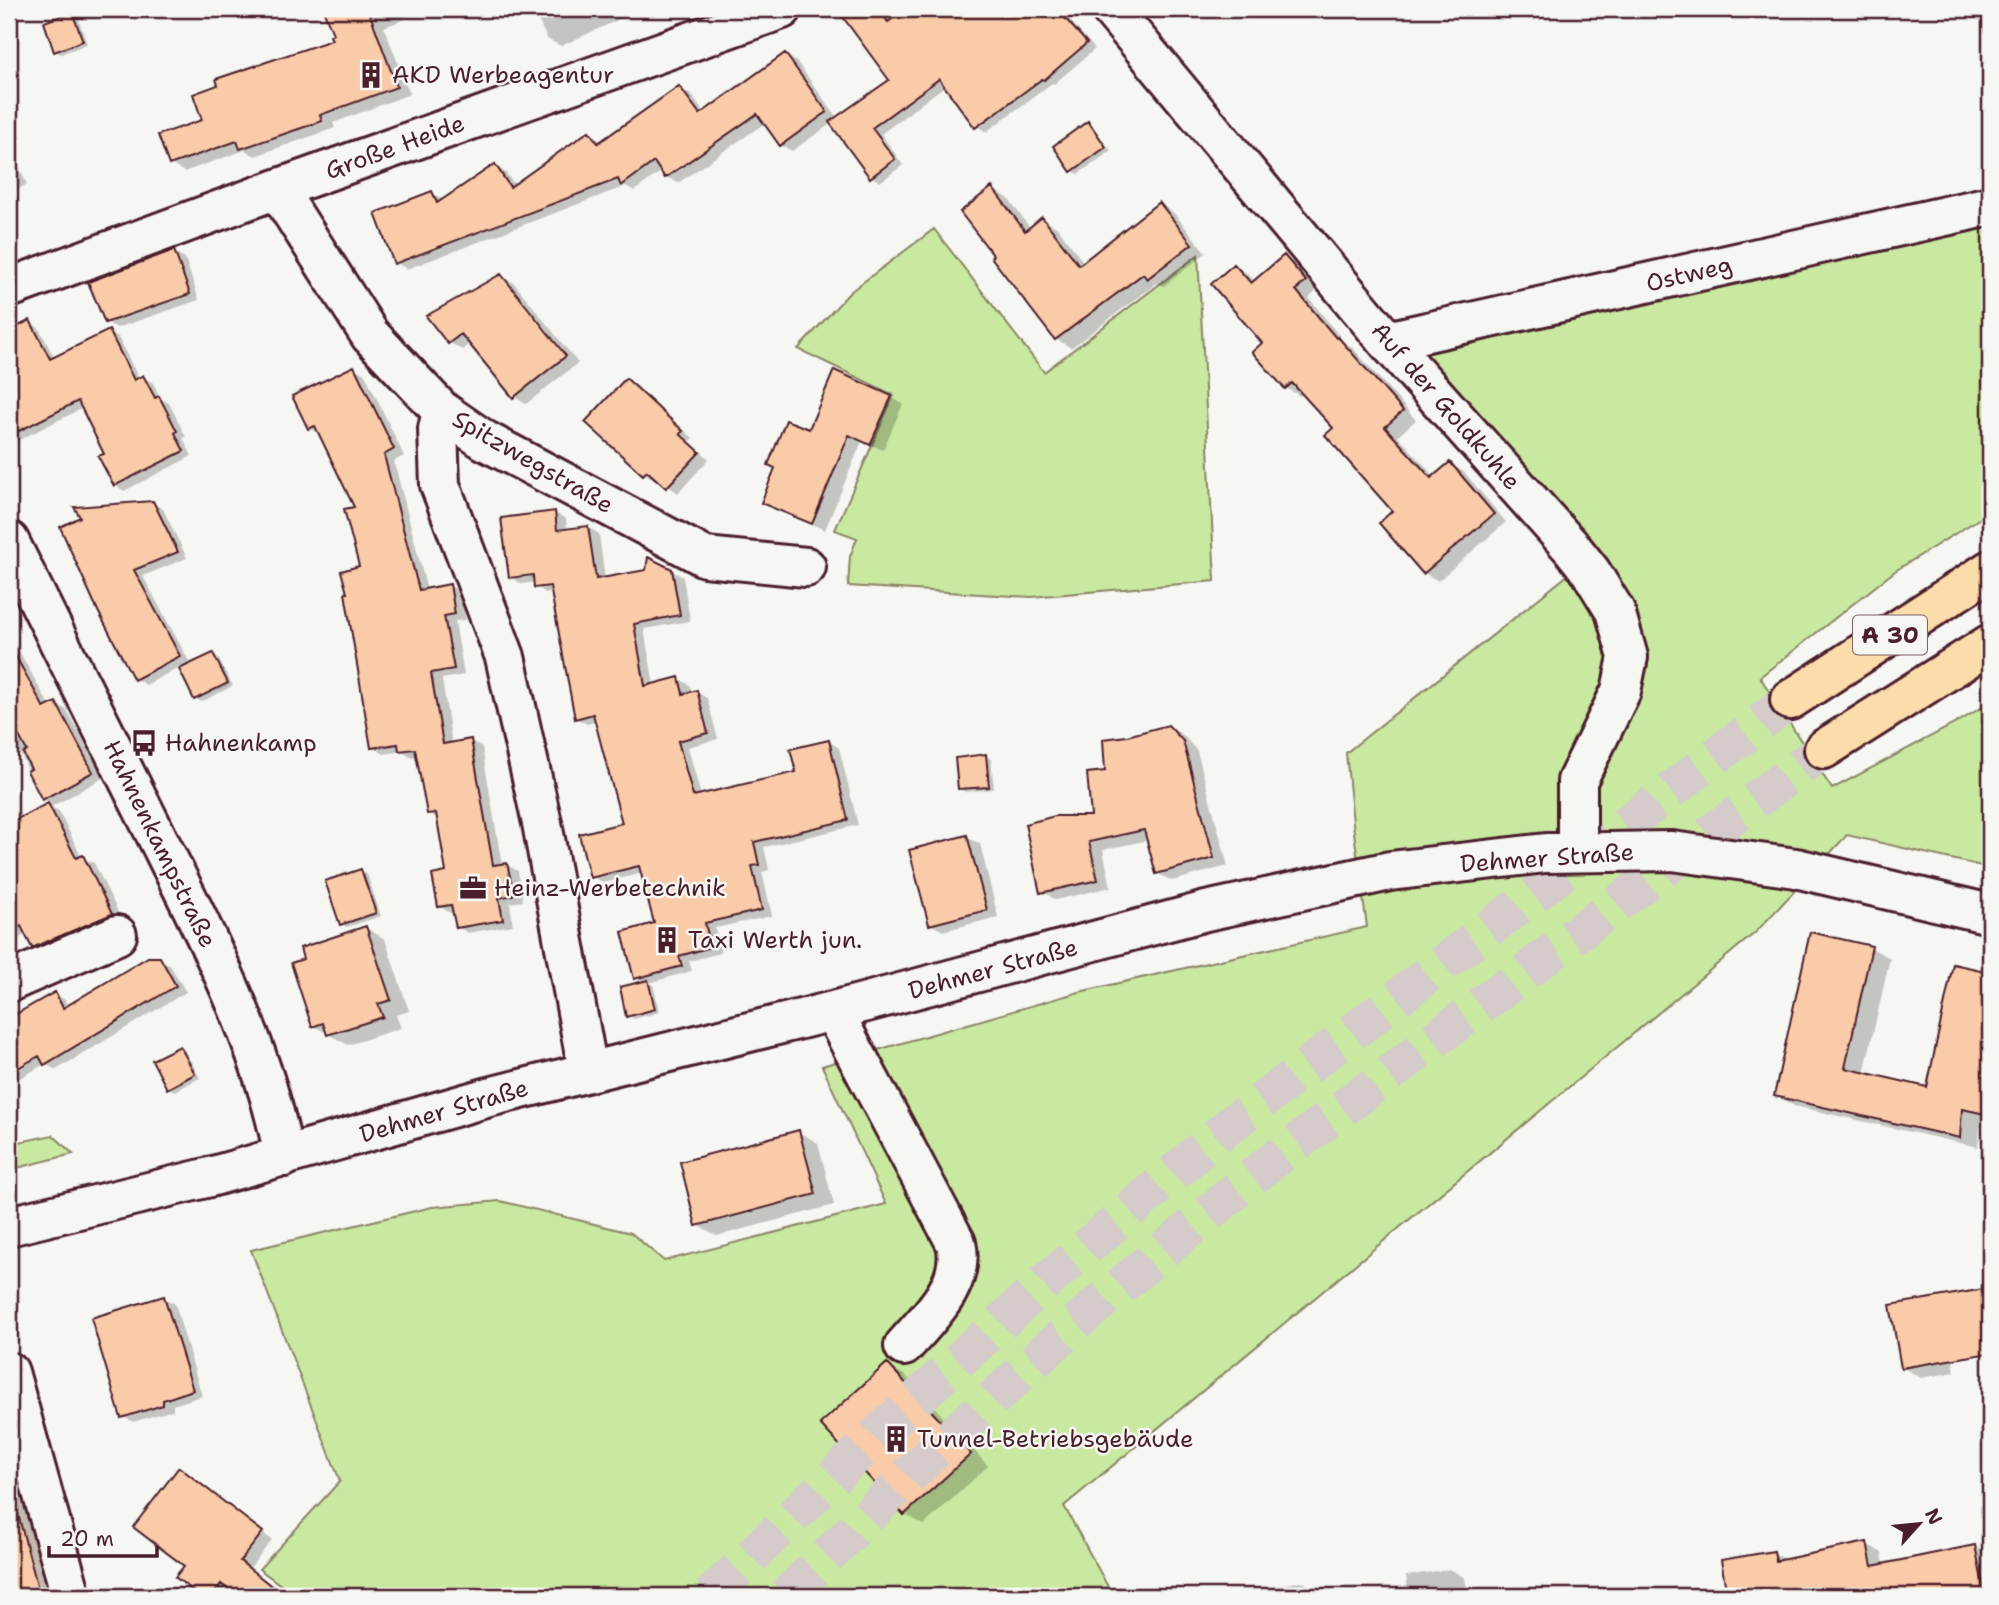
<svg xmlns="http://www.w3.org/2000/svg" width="1999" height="1605" font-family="'Shantell Sans',sans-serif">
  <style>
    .built { fill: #f7e9dc }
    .green { fill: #c9e9a1; stroke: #8a8466; stroke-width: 2 }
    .shadow { fill: #0003 }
    .building { fill: #facba9; stroke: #4a1f2b; stroke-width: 2 }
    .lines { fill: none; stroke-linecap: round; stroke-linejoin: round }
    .highway-tunnel { stroke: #d4cbca; stroke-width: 38; stroke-dasharray: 38 19; stroke-linecap: butt }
    .minor-casing { stroke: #4a1f2b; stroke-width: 44 }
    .highway-casing { stroke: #4a1f2b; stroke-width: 44 }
    .minor { stroke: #f6f6f2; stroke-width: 38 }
    .highway { stroke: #fddcac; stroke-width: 38 }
    .labels { text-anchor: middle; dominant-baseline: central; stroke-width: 5; stroke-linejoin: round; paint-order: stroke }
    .shield { fill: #f6f6f2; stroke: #7e6067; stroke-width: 2 }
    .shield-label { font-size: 23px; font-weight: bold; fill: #4a1f2b }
    .poi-label { font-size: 24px; fill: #4a1f2b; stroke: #f6f6f2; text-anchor: start }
    .street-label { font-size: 24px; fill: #4a1f2b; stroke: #f6f6f2 }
  </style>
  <rect width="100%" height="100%" fill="#f6f6f2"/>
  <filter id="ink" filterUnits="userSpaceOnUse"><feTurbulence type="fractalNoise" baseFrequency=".0143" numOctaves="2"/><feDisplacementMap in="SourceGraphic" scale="14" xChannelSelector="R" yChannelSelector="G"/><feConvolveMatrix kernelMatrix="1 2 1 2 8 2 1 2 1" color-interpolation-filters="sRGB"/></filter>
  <g filter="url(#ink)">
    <path class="built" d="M9 1393 65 1596H9Z"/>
    <path class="green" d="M1990 203V512L1895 571 1760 677 1832 789 1958 722 1990 702V868L1847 835 1756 932 1064 1506 1113 1596H296L259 1569 340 1481 251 1250 432 1207 500 1201 631 1233 664 1261 886 1204 822 1066 1079 992 1367 927 1354 832 1346 753 1594 554 1395 327Z
      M934 229 1044 372 1198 255 1215 581 1031 597 848 586 850 557 857 538 835 530 894 395 798 349 850 292Z
      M53 1135 73 1154 9 1170V1144Z"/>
    <path class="shadow" d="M325 9H402L406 19 384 27 410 94 333 123 335 128 255 156 245 150 184 172 170 164 204 121 334 41 335 35Z
      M533 9H633L635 12 561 46 547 39Z
      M853 9H883L892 21 909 9H913L920 13 929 25 948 9H1060L1095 49 1054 84 1052 83 986 132 977 126 946 85 881 134 903 165 880 182 871 176 832 123 792 151 781 145 765 123 678 183 667 177 662 171 634 191 626 186 407 269 395 262 432 193 444 200 495 166 506 173 515 186 589 133 602 142 680 88 691 94 704 113 785 55 797 62 838 119 891 80 844 15Z
      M72 14 78 17 87 44 61 54 55 51Z
      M1088 123 1093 126 1111 151 1078 174 1073 171Z
      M9 143 27 185 9 193Z
      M992 189 1008 198 1030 228 1042 219 1058 228 1084 263 1159 204 1174 213 1206 253 1164 286 1157 283 1071 348 1056 339Z
      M174 252 185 258 199 300 117 328 106 322Z
      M1284 257 1298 265 1318 289 1309 298 1345 343 1352 347 1416 420 1398 436 1435 477 1450 464 1464 472 1506 522 1438 581 1424 573 1394 512 1336 428 1304 393 1300 396 1286 388 1264 343 1234 266 1248 274 1255 282Z
      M501 276 514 283 578 363 526 404 514 397 470 343 462 350 450 343 429 317Z
      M9 320 16 329 30 322 39 328 55 359 109 332 118 337 139 379 143 377 153 383 161 399 169 403 186 437 183 438 192 456 124 491 115 485 106 454 83 408 17 441 9 437Z
      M354 368 365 374 404 456 394 461 427 590 450 586 461 592 466 620 455 621 464 675 442 679 452 744 471 741 482 747 502 865H507L518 871 523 901 510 903 513 925 468 933 457 927 454 912 450 913 439 906 448 874 439 819 428 813 418 756 412 757 402 751 384 754 373 747 357 508 321 434 309 428Z
      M626 380 637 386 693 438 690 441 709 459 678 493 657 478 655 480 644 473Z
      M891 397 903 404 883 450 862 441 825 530 763 502 777 469 809 432Z
      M152 503 163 509 187 558 143 576 191 665 213 655 218 658 233 686 201 702 196 698 180 667 146 685 136 679 100 610Z
      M555 513 566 519 567 530 588 527 599 534 605 579 671 570 683 577 690 621 644 629 654 685 679 679 690 685 692 693 696 692 707 698 718 739 688 747 701 796 798 774 829 741 839 748 858 825 764 847 769 870 762 872 772 916 715 928 721 953 689 961 692 971 649 983 653 985 660 1012 634 1019 628 1015 645 983 636 978 657 925 643 873 603 883 592 876 624 824 597 721 587 724 576 718 553 593H546L536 587 535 582 522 584 511 577Z
      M9 633 50 707 56 704 67 710 103 778 51 807 59 811 82 858 94 863 122 920 44 953 33 947 27 934 13 941 9 938V844L29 833 25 816 51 803 43 799 14 741 9 744Z
      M1168 727 1183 735 1197 751 1228 866 1172 881 1157 873 1148 840 1103 850 1111 887 1056 900 1042 891 1093 818 1107 772Z
      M986 756 991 759 994 789 965 792 959 788Z
      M967 837 980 844 998 917 943 931 930 924Z
      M361 871 367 874 381 916 347 927 341 924Z
      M366 928 385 939 409 1011 396 1015 401 1028 348 1045 314 1026Z
      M1871 948 1890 958 1864 1074 1928 1089 1954 966 1990 974V1120L1981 1118 1978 1147 1794 1106 1776 1095Z
      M159 959 170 965 186 992 56 1070 45 1064 9 1084V1018L10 1019 55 994 65 1000 69 1007Z
      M180 1048 185 1051 200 1078 174 1091 169 1088Z
      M799 1132 818 1143 834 1205 717 1236 698 1225Z
      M1990 1290V1340L1951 1349 1955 1372 1921 1378 1902 1367 1892 1307Z
      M164 1298 175 1304 202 1396 173 1405V1410L133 1422 123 1416Z
      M887 1365 906 1376 988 1466 924 1525 905 1514 823 1424Z
      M9 1417 56 1596H9Z
      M179 1469 272 1540 250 1568 276 1589 270 1596H202L178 1577 186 1566Z
      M1867 1544 1882 1553 1884 1566 1975 1547 1990 1556V1596H1728L1723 1561 1774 1553 1787 1560Z
      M1450 1569 1465 1578 1468 1596H1409L1406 1576Z
      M1301 1581 1320 1592 1321 1596H1270L1268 1588Z"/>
    <path class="building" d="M323 9H368L397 87 320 115 322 121 240 149 237 141 169 165 158 135 202 120 193 94 218 85 216 79 332 40 330 36 333 34Z
      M837 9H879L888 22 906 9H1057L1087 43 1044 80 1042 79 975 128 939 79 872 128 895 159 870 178 829 122 889 80Z
      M72 12 83 41 54 52 44 22Z
      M785 53 827 112 780 146 757 114 665 178 654 162 621 186 618 179 394 264 375 213 432 191 437 203 495 164 510 187 589 131 598 143 679 86 700 114Z
      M1088 121 1106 147 1071 172 1053 146Z
      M992 187 1025 231 1042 217 1079 265 1159 202 1192 244 1147 279 1143 274 1055 340 991 257 993 255 960 212Z
      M174 250 190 294 105 323 88 282Z
      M1284 255 1306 281 1296 290 1336 338 1338 337 1403 411 1385 427 1431 478 1450 462 1494 514 1423 574 1379 523 1392 511 1325 435 1333 428 1292 383 1285 389 1252 352 1262 343 1211 284 1234 264 1251 283Z
      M501 274 566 356 513 398 461 334 448 344 426 316Z
      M30 320 50 359 109 330 134 380 143 375 155 398 159 396 177 431 175 433 184 451 114 486 98 456 104 454 78 401 9 436V331Z
      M354 366 394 449 384 455 419 590 450 584 455 614 444 616 454 669 431 673 443 744 471 739 493 865 507 863 511 881 513 895 499 898 503 920 456 928 451 905 438 907 432 875 446 872 436 813 427 814 415 749 399 751 398 744 371 748 345 593H347L341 571 359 566 344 509 354 507 315 426 308 429 292 396Z
      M834 370 892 396 870 445 849 435 812 524 761 503 775 468 768 465 786 420 809 429Z
      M626 378 683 431 680 434 700 452 666 488 647 471 643 475 585 422Z
      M153 501 178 552 134 570 180 656 134 680 98 611 60 527 80 517 74 507Z
      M555 511 557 530 588 526 596 579 646 570 648 557 672 569 680 615 634 624 645 686 679 677 683 694 697 690 708 733 678 741 693 796 796 772 790 749 829 740 848 820 754 842 759 865 752 866 762 910 705 923 711 947 679 956 682 966 634 979 622 932 654 923 639 866 590 878 579 834 622 823 593 714 575 719 550 586 534 588 533 575 509 578 501 518Z
      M9 644 44 708 56 702 93 772 42 800 27 771 31 769 23 753 27 751 9 717Z
      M213 653 228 683 194 700 179 669Z
      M1168 725 1183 741 1214 858 1156 874 1144 830 1089 842 1098 880 1040 893 1025 824 1055 816H1091L1087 773 1105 771 1103 739 1127 736Z
      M986 754 989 787 958 789 955 758Z
      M48 803 76 858 83 855 112 914 32 948 21 926 9 932V823Z
      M967 835 987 910 929 925 909 850Z
      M361 869 376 913 340 925 325 881Z
      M366 926 391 1000 378 1004 383 1017 327 1035 323 1023 312 1027 291 963 303 959 300 948Z
      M1810 932 1872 946 1845 1068 1927 1087 1953 964 1990 972V1115L1962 1109 1960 1138 1774 1096Z
      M148 957H160L176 986 44 1065 39 1056 9 1073V1018L55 992 63 1008Z
      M648 980 655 1009 626 1017 620 987Z
      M180 1046 195 1074 167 1089 152 1060Z
      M799 1130 816 1194 696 1226 680 1162Z
      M1990 1288V1353L1901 1368 1890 1305Z
      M164 1296 193 1390 163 1400V1405L121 1418 91 1318Z
      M887 1363 971 1454 904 1515 820 1424Z
      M179 1467 263 1532 240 1561 284 1596H237L221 1584 212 1596H200L175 1577 184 1566 133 1527Z
      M18 1514 40 1596H9V1515Z
      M1867 1542 1872 1566 1975 1545 1985 1596H1727L1721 1560 1774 1551 1776 1561Z"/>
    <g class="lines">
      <path class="highway-tunnel" d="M710 1596 879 1433 1042 1285 1230 1125 1790 700
        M786 1596 925 1460 1090 1311 1267 1165 1824 749"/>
      <defs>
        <path id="minor" d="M1111 9 1387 341 1572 548 1591 572 1615 611 1628 657 1621 691 1577 781V851
          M277 189 370 335 442 411 484 440 705 557 806 567
          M9 288 277 189 782 9
          M1387 341 1990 206
          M442 411 438 429 440 485 505 657 542 823 588 1071
          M9 541C58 640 107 738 157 837 207 937 264 1046 284 1157
          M9 982 117 935
          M833 1011 956 1243C966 1284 929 1317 904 1346
          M9 1226 210 1177 489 1097 833 1011 1206 911 1390 871 1546 853 1672 851 1796 868 1990 914
          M9 1372 71 1596"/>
        <path id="highway" d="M1790 700 1990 570
          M1824 749 1990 644"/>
      </defs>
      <use href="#minor" class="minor-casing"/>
      <use href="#highway" class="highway-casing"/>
      <use href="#minor" class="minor"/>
      <use href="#highway" class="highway"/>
    </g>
  </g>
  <defs>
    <symbol id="building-bare" viewBox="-9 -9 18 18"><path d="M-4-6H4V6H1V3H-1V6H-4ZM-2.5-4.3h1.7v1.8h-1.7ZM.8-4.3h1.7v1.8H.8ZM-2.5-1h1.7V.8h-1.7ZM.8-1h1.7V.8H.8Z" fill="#4a1f2b" stroke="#f6f6f2" stroke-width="2.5" paint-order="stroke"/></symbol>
    <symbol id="bus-bare" viewBox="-9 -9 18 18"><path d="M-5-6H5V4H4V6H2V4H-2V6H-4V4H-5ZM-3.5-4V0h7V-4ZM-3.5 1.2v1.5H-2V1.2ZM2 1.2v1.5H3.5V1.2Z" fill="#4a1f2b" stroke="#f6f6f2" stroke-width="2.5" paint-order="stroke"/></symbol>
    <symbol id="office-bare" viewBox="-9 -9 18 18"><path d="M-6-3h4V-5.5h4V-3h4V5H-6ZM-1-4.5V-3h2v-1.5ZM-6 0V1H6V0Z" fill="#4a1f2b" stroke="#f6f6f2" stroke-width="2.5" paint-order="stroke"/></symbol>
  </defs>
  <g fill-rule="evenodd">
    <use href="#building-bare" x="352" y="56" width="38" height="38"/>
    <use href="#bus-bare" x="125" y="724" width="38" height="38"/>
    <use href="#office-bare" x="454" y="869" width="38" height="38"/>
    <use href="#building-bare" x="648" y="921" width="38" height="38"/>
    <use href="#building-bare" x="877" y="1420" width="38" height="38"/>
  </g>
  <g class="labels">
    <rect class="shield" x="1853" y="615.5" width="74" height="39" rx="5"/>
    <g class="shield-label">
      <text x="1890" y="635">A 30</text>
    </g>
    <g class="poi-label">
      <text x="392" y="75">AKD Werbeagentur</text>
      <text x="165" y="743">Hahnenkamp</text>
      <text x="494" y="888">Heinz-Werbetechnik</text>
      <text x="688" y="940">Taxi Werth jun.</text>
      <text x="917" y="1439">Tunnel-Betriebsgebäude</text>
    </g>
    <g class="street-label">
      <text transform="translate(395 147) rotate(-20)">Große Heide</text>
      <text transform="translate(1689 274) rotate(-13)">Ostweg</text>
      <text transform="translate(1446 406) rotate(49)">Auf der Goldkuhle</text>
      <text transform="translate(533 462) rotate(30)">Spitzwegstraße</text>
      <text transform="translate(160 844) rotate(64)">Hahnenkampstraße</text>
      <text transform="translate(1547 858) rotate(-4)">Dehmer Straße</text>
      <text transform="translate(993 969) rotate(-15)">Dehmer Straße</text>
      <text transform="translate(444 1111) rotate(-16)">Dehmer Straße</text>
    </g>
  </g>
  <rect width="1999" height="1605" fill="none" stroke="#f6f6f2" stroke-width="35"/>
  <rect x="18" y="18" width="1964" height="1570" fill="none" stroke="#4a1f2b" stroke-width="2.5" filter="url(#ink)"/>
  <g transform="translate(1919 1524) rotate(63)" stroke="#f6f6f2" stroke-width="5" paint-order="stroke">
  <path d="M0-5L12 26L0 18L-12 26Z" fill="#4a1f2b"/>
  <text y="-10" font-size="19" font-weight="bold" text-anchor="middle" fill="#4a1f2b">N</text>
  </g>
  <path d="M49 1546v10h108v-10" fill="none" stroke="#4a1f2b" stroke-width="3.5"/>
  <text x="60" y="1546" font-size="21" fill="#4a1f2b" stroke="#f6f6f2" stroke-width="5" paint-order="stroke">20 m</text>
</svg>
